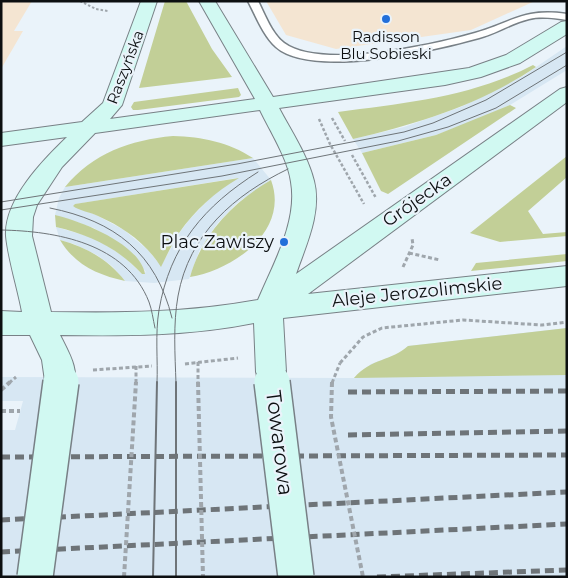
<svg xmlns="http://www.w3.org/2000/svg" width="568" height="578" font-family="Montserrat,sans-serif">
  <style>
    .commercial { fill: #f4e5d2 }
    .built { fill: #d7e7f3; fill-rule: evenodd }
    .green { fill: #c2cf97 }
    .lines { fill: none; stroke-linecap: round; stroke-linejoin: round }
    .service-casing { stroke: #788086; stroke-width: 3 }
    .secondary-casing { stroke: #788086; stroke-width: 2 }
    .path-far3 { stroke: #9fa6ac; stroke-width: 2; stroke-dasharray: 2.5 2; stroke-linecap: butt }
    .path-far2 { stroke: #9fa6ac; stroke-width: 2.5; stroke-dasharray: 3 2; stroke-linecap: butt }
    .path-far1 { stroke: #9fa6ac; stroke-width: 3; stroke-dasharray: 4 2.5; stroke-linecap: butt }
    .path { stroke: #9fa6ac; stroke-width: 4; stroke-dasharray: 5 3; stroke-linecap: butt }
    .service { fill: #fff; fill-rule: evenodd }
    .secondary { fill: #d1f9f2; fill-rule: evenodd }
    .tram-far1 { stroke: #6e7478; stroke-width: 1 }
    .tram { stroke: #6e7478; stroke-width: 2 }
    .rail { stroke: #6e7478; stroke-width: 5; stroke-dasharray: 9 5; stroke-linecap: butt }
    .secondary-bridge-far1-casing { stroke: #788086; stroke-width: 31; stroke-linecap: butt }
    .secondary-bridge-casing { stroke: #788086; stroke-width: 38; stroke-linecap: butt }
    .path-bridge-far1 { stroke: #9fa6ac; stroke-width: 3; stroke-dasharray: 4 2.5; stroke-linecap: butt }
    .path-bridge { stroke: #9fa6ac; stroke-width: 4; stroke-dasharray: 5 3; stroke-linecap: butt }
    .secondary-bridge-far1 { stroke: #d1f9f2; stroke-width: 28 }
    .secondary-bridge { stroke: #d1f9f2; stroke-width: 35 }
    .poi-dot { fill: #226fda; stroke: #eaf3fa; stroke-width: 2 }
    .labels { text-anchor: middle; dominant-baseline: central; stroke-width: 4.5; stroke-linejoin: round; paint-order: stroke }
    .far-poi-label { font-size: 15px; fill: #0c0f11; stroke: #eaf3fa }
    .far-street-label { font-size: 15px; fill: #0c0f11; stroke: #eaf3fa }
    .street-label { font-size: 18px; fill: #0c0f11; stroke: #eaf3fa }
    .poi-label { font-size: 18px; fill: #0c0f11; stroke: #eaf3fa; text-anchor: end }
    .near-street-label { font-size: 21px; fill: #0c0f11; stroke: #eaf3fa }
  </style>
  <rect width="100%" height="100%" fill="#eaf3fa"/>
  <path class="commercial" d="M1 1H32L14 31H23L1 69Z
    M266 1H535L471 30 336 49 286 35Z"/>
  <path class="built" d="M567 46V70L510 105 478 119 436 135 362 153 353 139 404 127 461 107 523 76Z
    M253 158 271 180 237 203 217 224 200 249 189 279 154 283 125 281 112 266 97 255 74 244 60 240 56 227 94 238 122 255 142 274 146 272 133 256 94 228 55 215 59 198 65 187ZM237 178 214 194 189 220 180 232 161 266 148 250 124 230 96 215 73 206 76 204Z
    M567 328V577H1V430H15L23 401H1V377L354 378 371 364 401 353 408 346Z"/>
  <path class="green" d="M165 1H186L212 49 232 77 139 88Z
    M533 65 536 67C479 105 420 123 353 139L338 112C405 103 472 97 533 65Z
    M238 88 241 95 239 97 138 110H133L131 107 134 102Z
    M510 105 516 108 388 194 381 191 362 153 436 135Z
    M173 136C203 137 228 142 253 158L65 187C93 153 130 140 173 136Z
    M567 156V177L528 211 543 234 567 232V236L500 242 470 233Z
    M239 178C215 192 195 210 179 233 172 244 167 255 161 267 146 243 123 227 98 216 91 212 79 211 73 206L75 204Z
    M271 180C290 231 233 270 190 277 202 234 233 202 271 180Z
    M55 215C81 221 140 244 145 274H142C118 248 90 235 56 227Z
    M60 240C86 247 108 259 125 281 98 275 75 265 60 240Z
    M567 254V261L471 271 476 263Z
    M567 328V375L354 378C371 358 392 361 408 346Z"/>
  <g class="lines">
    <defs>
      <path id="service" d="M248 1H258C265 15 272 34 284 43 320 70 434 45 475 33 514 22 522 8 567 14V20C554 18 541 16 529 19 512 23 497 33 479 38 436 50 312 79 276 47 263 35 256 16 248 1Z"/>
      <path id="secondary" d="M141 1H157L122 105 110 119 255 99 199 1H215L273 97 469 68 506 55 561 22 567 21V34L520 63 481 77 445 85 279 108C291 131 308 156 314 181 322 212 306 245 296 274L560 89 567 87V102L308 294 567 266V286L283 318 286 372 282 381 271 385 260 381 256 372 254 323C190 336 125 336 60 335 69 353 81 372 72 391L61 395 50 391 45 381 42 360 30 335H1V311L22 312C18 290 8 258 6 236 4 200 42 161 67 137L1 146V133L82 122 103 103ZM260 110C270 131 288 159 291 182 298 222 273 264 258 300 189 313 120 313 51 312L32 236 33 217 37 205 62 167 95 133Z"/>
    </defs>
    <use href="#service" class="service-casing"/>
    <use href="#secondary" class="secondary-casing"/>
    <path class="path-far3" d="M80 1 96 9 108 11"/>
    <path class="path-far2" d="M332 118 345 141
      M319 119 330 144 364 204
      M352 155 376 198"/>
    <path class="path-far1" d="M409 253 440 260
      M403 267 413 245 412 238
      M198 362V375
      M340 363 363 337 382 328 463 320 542 325 567 322
      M185 364 238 358
      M136 366V378
      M93 370 152 366
      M9 383 16 377"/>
    <path class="path" d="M1 390 10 382
      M1 411H20"/>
    <use href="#service" class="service"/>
    <use href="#secondary" class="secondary"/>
    <path class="tram-far1" d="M1 202 237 164 404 132 433 123 486 100 567 52
      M50 208C115 221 156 253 172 318
      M1 210 222 176 398 141 448 127 496 108 567 65
      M1 230C56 231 126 243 149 302 152 310 153 319 155 328
      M157 383C158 360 155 334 159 310 170 246 204 206 258 172
      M176 383C175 354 173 324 178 296 189 234 234 195 288 169"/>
    <path class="tram" d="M176 382V577
      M153 577 157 382"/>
    <path class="rail" d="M348 392 567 391
      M348 435 567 431
      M1 457 567 455
      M1 520 567 492
      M1 552 567 524
      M377 577 567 570"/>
    <defs>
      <path id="secondary-bridge-far1" d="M271 372 272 383
        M61 383V381"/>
      <path id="secondary-bridge" d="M272 382 296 577
        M35 577 61 382"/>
    </defs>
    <use href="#secondary-bridge-far1" class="secondary-bridge-far1-casing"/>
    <use href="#secondary-bridge" class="secondary-bridge-casing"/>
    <path class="path-bridge-far1" d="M198 375V383
      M136 383V378
      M332 383 340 363"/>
    <path class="path-bridge" d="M198 382 203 577
      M332 382 331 417 363 577
      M124 577 136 382"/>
    <use href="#secondary-bridge-far1" class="secondary-bridge-far1"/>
    <use href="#secondary-bridge" class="secondary-bridge"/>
  </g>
  <g class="poi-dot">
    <circle cx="386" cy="19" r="5"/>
    <circle cx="284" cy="242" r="5"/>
  </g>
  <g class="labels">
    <g class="far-poi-label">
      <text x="386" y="36">Radisson<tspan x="386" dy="17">Blu Sobieski</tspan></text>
    </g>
    <g class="far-street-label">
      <text transform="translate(125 67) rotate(-69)">Raszyńska</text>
    </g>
    <g class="street-label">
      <text transform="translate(417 200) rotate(-35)">Grójecka</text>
      <text transform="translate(417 292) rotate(-6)">Aleje Jerozolimskie</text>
    </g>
    <g class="poi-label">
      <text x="274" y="242">Plac Zawiszy</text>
    </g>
    <g class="near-street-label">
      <text transform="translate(280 443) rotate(83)">Towarowa</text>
    </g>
  </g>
  <rect width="568" height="578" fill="none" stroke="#0c0f11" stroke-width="5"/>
</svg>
